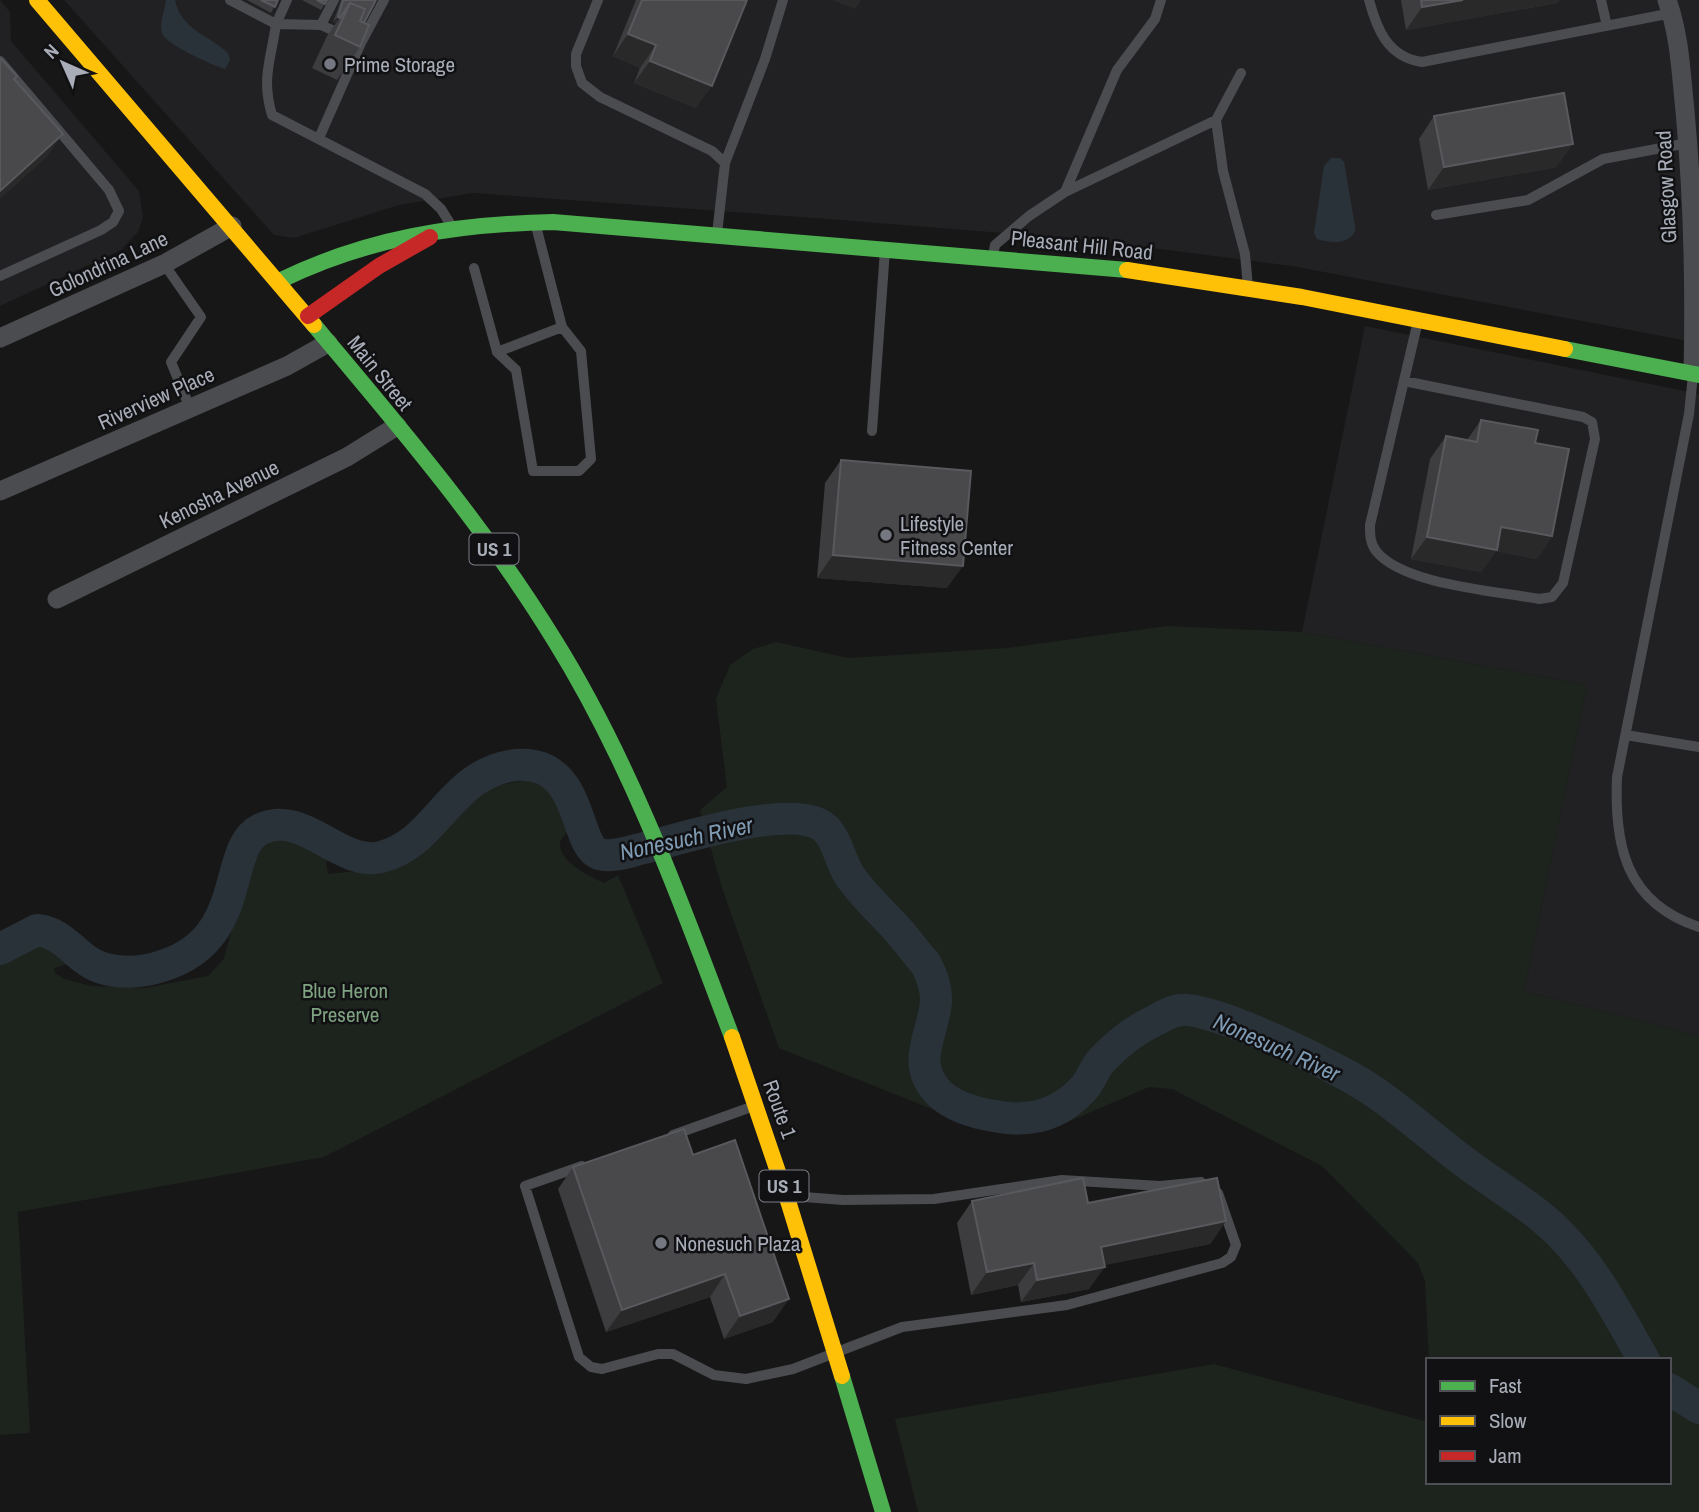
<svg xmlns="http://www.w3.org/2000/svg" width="1699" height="1512" font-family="'Archivo Narrow',sans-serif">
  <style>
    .built { fill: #212123 }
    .green { fill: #1d241e }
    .water { fill: #2a3239 }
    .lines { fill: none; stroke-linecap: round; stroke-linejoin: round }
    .river { stroke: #2a3239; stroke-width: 32 }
    .lane { stroke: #4b4c50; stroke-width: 10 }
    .street { stroke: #4b4c50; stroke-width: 19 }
    .fast { stroke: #4caf50; stroke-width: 16 }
    .slow { stroke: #ffc107; stroke-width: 16 }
    .jam { stroke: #c62828; stroke-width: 16 }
    .wall { fill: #3d3d3f }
    .shaded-wall { fill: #29292a }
    .building { fill: #49494c; stroke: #58595d; stroke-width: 2 }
    .poi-dot { fill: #757880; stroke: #111113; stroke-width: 2.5 }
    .labels { text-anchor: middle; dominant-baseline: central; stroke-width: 5; stroke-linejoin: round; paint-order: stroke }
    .shield { fill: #111113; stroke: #7b7e86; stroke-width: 2 }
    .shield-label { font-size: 19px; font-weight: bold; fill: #a8adb8 }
    .poi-label { font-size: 21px; fill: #a8adb8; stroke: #111113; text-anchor: start }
    .street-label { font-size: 21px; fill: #a8adb8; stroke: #111113 }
    .park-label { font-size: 21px; fill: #7fa381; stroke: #111113 }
    .water-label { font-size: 23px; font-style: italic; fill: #7f9bb3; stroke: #111113 }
  </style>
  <rect width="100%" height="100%" fill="#171717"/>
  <path class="built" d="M0 0 10 12 11 41 139 191 143 217 138 232 121 250 0 306Z
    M64 0H1699V343L1292 266 1090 240 841 220 473 193 399 205 294 238 274 235Z
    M1365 326 1699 394V1036L1524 991 1587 685 1302 632Z"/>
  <path class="green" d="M1167 626 1302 632 1587 685 1524 991 1699 1036V1512H918L895 1419 1214 1364 1428 1422V1482H1669V1360H1429L1425 1281 1418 1263 1322 1166 1172 1089 1149 1087 1068 1122 1016 1135 967 1123 779 1048 722 888 700 810 727 787 716 699 730 665 753 649 776 642 848 658 1007 648Z
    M533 779C546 781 555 785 562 797L560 805 577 823V833L565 834 560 842C558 862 589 876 604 883L618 875 663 983 324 1157 18 1212 30 1433 0 1435V960L12 952 50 943 71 963 54 968 55 973 64 979 91 986 145 988 208 976 224 959 245 880 262 848 273 836 291 835 326 847 331 856 326 863 328 874 358 871 392 859 407 862C429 853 432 828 447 812 470 787 501 785 533 779Z"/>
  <path class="water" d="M166 0H175C181 30 209 35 228 53L230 60 225 69C212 65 166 45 162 33 159 23 165 10 166 0Z
    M1331 158H1340L1344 162 1355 226V232C1346 245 1331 243 1317 239L1314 233 1324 166Z"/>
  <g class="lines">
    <path class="river" d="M0 949 37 930C58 932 69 947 85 959 105 975 139 974 162 966 250 939 221 848 261 829 304 809 340 867 381 857 438 843 450 772 516 765 583 759 574 846 599 854 612 858 631 851 644 848 683 838 783 806 819 824 836 833 839 858 848 873 861 894 880 910 897 929 907 940 916 953 926 964 932 976 936 986 936 1000 935 1033 908 1063 940 1094 954 1107 976 1113 994 1116 1029 1123 1060 1115 1084 1088 1091 1080 1094 1069 1101 1061 1117 1044 1134 1030 1156 1020 1163 1016 1172 1011 1180 1010 1213 1006 1339 1068 1370 1089 1402 1110 1431 1137 1462 1160 1494 1185 1530 1204 1559 1233 1596 1270 1618 1315 1644 1360
      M1669 1389 1699 1408"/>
    <path class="lane" d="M230 0 276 24 287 0
      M598 0 576 54V66L582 83 600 97 712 151 725 163 717 234
      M1369 0C1377 30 1388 57 1422 62L1672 13
      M1601 0 1607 26
      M321 25 334 0
      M341 34 321 25 276 24C271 60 261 78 272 115L425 194 441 209 451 225
      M361 43 384 0
      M0 61 109 190 119 211 113 222 101 230 0 276
      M1216 120 1223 171 1245 254 1248 287
      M319 138 361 43 355 40
      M725 163 765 59 783 0
      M1065 192 1117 70 1155 19 1161 0
      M1436 215 1528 200 1603 159 1688 143
      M993 256 995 245 1029 216 1065 192 1216 120 1241 73
      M164 264 201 317 171 362 190 408
      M474 268 497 352 562 327
      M497 352 516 370 533 471H579L591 459 581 351 562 327 536 226
      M1693 375 1689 414 1617 777C1614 846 1626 903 1699 927
      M1404 381 1583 417 1592 422 1595 439 1563 583 1552 597 1539 599C1497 591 1403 585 1376 551 1370 543 1370 535 1370 525L1418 321
      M872 431 885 250
      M1626 735 1699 747
      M673 1135 754 1106
      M582 1166 525 1186 579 1357 591 1367 602 1369 658 1354H673L714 1375 746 1379 793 1369 902 1327 1067 1305 1222 1263 1231 1257 1236 1245 1218 1193
      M791 1196 843 1200 934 1199 1062 1180 1160 1186 1201 1182"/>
    <path class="street" d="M1667 0C1680 36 1681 74 1685 111 1693 198 1695 286 1693 373
      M0 338 164 264 232 226
      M0 491 287 366 328 343
      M57 599 347 457 397 426"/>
    <path class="fast" d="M279 281C367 238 455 224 553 222L1127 270
      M314 325C399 426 486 528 555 641 631 763 681 902 732 1037
      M1565 349 1699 375
      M842 1376 883 1512"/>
    <path class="slow" d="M37 0 314 325
      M1127 270 1302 297 1565 349
      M732 1037 789 1204 842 1376"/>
    <path class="jam" d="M308 316 379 266 430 237"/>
  </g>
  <path class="wall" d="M247 0H278L271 13Z
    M302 0H327L321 10Z
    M341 0H376L364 23 360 47 337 80 312 68 327 36 336 23 333 22Z
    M636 0H747L696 108 634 83 640 68 613 56Z
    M1401 0H1559L1557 3 1406 30Z
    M1434 116 1557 167 1428 190 1419 139Z
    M1481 420 1535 443 1552 536 1537 559 1496 551 1481 572 1411 559 1430 459 1446 436 1467 440Z
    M841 460 947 588 817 578 825 483Z
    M693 1155 773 1322 724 1339 710 1297 606 1332 558 1189 573 1167Z
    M972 1201 1088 1203 1226 1221 1210 1244 1104 1265 1089 1289 1021 1302 1018 1285 971 1295 957 1223Z"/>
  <path class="shaded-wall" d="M832 0H861L855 9Z
    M1463 0H1559L1557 3 1406 30 1422 7Z
    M338 17 340 18 336 23 333 22Z
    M628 34 656 45 640 68 613 56Z
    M650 61 712 86 696 108 634 83Z
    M63 134 47 157 0 199V191Z
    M1573 144 1557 167 1428 190 1444 167Z
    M1501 527 1552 536 1537 559 1496 551 1481 572 1411 559 1427 537Z
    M833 555 963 566 947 588 817 578Z
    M1226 1221 1210 1244 1085 1269 1101 1247Z
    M1034 1263 1018 1285 971 1295 987 1272Z
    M1105 1267 1089 1289 1021 1302 1037 1280Z
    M725 1274 710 1297 606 1332 622 1310Z
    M789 1299 773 1322 724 1339 740 1316Z"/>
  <path class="building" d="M261 0H278L275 7Z
    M317 0H327L325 4Z
    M343 0H376L364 23 360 21 365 9 350 3 340 18 338 17Z
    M642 0H747L712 86 650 61 656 45 628 34Z
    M1421 0H1463L1422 7Z
    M350 3 365 9 360 21 369 25 360 47 335 35Z
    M1 59 17 76 14 79 63 134 0 191V60Z
    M1564 93 1573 144 1444 167 1434 116Z
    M1481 420 1538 430 1535 443 1569 449 1552 536 1501 527 1497 550 1427 537 1446 436 1477 442Z
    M841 460 971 471 963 566 833 555Z
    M684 1129 693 1155 735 1140 789 1299 740 1316 725 1274 622 1310 573 1167Z
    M1083 1178 1088 1203 1217 1178 1226 1221 1101 1247 1105 1267 1037 1280 1034 1263 987 1272 972 1201Z"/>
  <g class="poi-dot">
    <circle cx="330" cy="64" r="7"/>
    <circle cx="886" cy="535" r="7"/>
    <circle cx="661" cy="1243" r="7"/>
  </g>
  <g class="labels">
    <g class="shield">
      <rect x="469.5" y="533.5" width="49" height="31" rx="5"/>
      <rect x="759.5" y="1170.5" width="49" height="31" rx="5"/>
    </g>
    <g class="shield-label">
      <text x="494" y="549">US 1</text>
      <text x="784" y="1186">US 1</text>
    </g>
    <g class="poi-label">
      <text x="344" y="64">Prime Storage</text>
      <text x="900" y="523">Lifestyle<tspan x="900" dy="24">Fitness Center</tspan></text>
      <text x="675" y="1243">Nonesuch Plaza</text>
    </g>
    <g class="street-label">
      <text transform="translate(1666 187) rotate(-93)">Glasgow Road</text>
      <text transform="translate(1082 245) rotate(6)">Pleasant Hill Road</text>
      <text transform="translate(108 264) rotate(-25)">Golondrina Lane</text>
      <text transform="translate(380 373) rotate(51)">Main Street</text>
      <text transform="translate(156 398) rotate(-24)">Riverview Place</text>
      <text transform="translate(219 494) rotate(-26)">Kenosha Avenue</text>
      <text transform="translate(780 1109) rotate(70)">Route 1</text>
    </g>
    <g class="park-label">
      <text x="345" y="990">Blue Heron<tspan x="345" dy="24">Preserve</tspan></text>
    </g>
    <g class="water-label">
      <text transform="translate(686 838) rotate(-12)">Nonesuch River</text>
      <text transform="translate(1277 1047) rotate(24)">Nonesuch River</text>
    </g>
  </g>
  <rect x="1426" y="1358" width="245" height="126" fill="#111113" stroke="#4d4f55" stroke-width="2"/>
  <rect x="1440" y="1381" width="35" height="10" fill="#4caf50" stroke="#4d4f55" stroke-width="2"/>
  <text x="1489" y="1393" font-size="21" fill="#a8adb8">Fast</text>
  <rect x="1440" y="1416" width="35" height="10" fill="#ffc107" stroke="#4d4f55" stroke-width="2"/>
  <text x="1489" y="1428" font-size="21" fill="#a8adb8">Slow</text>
  <rect x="1440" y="1451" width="35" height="10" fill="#c62828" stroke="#4d4f55" stroke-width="2"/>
  <text x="1489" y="1463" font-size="21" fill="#a8adb8">Jam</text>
  <g transform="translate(63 63) rotate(315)" stroke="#111113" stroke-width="5" paint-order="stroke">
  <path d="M0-5L12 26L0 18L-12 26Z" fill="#a8adb8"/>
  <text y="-10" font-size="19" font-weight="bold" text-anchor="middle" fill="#a8adb8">N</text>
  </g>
</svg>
